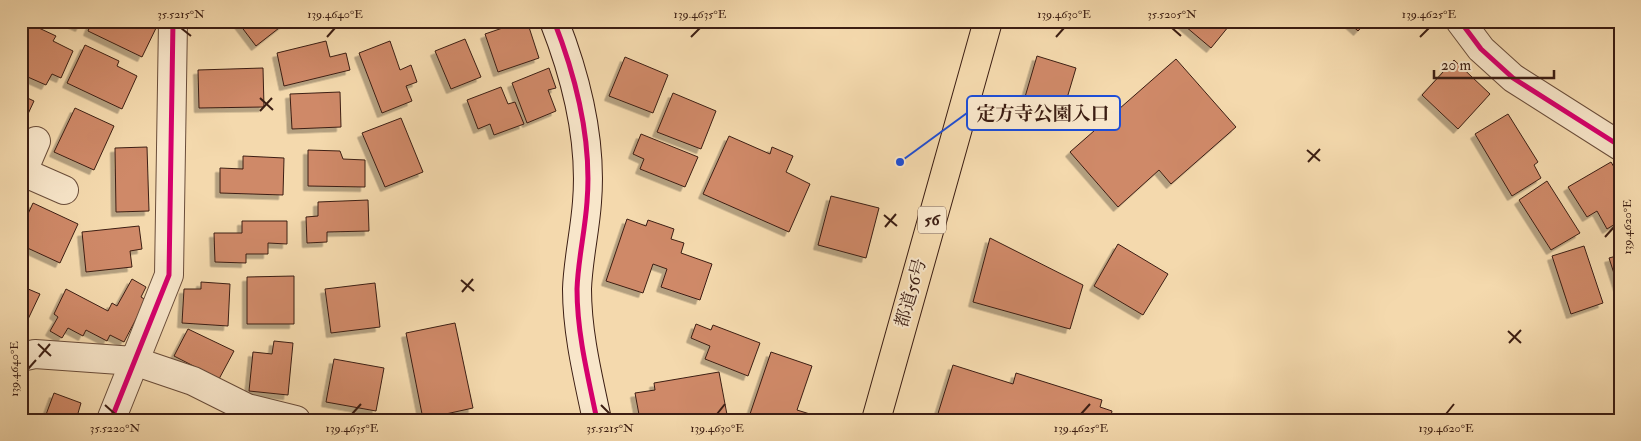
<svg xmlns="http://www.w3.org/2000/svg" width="1641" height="441" font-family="'IM FELL Double Pica','Noto Serif JP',serif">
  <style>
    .building { fill: #cf8967; stroke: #3c1e13; filter: url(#shadow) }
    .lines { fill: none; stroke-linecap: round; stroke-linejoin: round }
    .street-casing { stroke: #6a4d3a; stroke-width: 30 }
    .secondary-casing { stroke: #3c1e13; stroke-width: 30 }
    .primary-casing { stroke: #3c1e13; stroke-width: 30 }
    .street { stroke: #f8e6ca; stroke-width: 28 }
    .secondary { stroke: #f8e6ca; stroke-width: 28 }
    .primary { stroke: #f4d9ad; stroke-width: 28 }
    .cycleway-casing { stroke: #f8e6ca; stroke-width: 8 }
    .cycleway { stroke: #d6006c; stroke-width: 5 }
    .ticks { fill: none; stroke: #3c1e13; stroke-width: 2 }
    .labels { text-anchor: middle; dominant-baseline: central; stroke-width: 4; stroke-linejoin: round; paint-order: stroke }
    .shield { fill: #f8e6ca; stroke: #745a4a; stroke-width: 1 }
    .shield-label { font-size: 16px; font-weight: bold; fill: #3c1e13 }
    .street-label { font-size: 18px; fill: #3c1e13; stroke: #f8e6ca }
    .leader { fill: none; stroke: #1d4ed8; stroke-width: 2 }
    .callout-dot { fill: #1d4ed8; stroke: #f8e6ca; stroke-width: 2 }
    .callout { fill: #f8e6ca; stroke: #1d4ed8; stroke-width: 2 }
    .callout-label { font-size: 19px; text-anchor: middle; font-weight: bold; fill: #3c1e13 }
    .neatline { fill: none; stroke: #3c1e13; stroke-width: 2 }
    .ticks-label { font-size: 12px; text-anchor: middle; fill: #3c1e13 }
  </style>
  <defs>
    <filter id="shadow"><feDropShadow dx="-4.5" dy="4.5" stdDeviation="0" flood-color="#0004"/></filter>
  </defs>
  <rect width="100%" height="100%" fill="#f4d9ad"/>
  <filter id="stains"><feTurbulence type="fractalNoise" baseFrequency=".004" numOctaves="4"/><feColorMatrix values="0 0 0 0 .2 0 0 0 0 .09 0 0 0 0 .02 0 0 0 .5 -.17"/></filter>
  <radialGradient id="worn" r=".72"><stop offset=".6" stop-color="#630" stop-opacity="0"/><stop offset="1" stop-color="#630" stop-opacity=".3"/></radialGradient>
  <path class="building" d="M67 21H83L80 27Z
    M92 21H152L158 24 142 57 88 31Z
    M237 21H288L256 46Z
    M523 21H527L539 58 498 72 485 34Z
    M1179 21H1233L1211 48Z
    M1347 21H1367L1358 31Z
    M26 22 56 36 53 41 73 51 61 78 52 74 46 85 21 74V32Z
    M465 39 481 77 451 89 435 51Z
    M326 41 330 57 346 53 350 70 284 86 277 53Z
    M390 41 400 70 411 65 417 82 406 86 412 101 382 113 359 53Z
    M85 45 119 61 117 66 137 76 122 109 67 83Z
    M1037 56 1076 68 1059 125 1020 114Z
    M625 57 668 75 653 113 609 96Z
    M1176 59 1236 127 1171 184 1159 170 1118 207 1070 152Z
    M1454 60 1490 94 1458 129 1422 95Z
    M263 68 264 107 199 108 198 70Z
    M549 68 556 88 548 90 556 111 527 123 512 83Z
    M501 87 508 104 515 102 524 124 494 135 490 124 478 129 467 100Z
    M340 92 341 127 292 129 290 94Z
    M673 93 716 111 701 149 657 132Z
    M21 95 34 101 21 129Z
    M75 108 114 126 94 170 54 152Z
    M1508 114 1538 162 1534 165 1541 178 1512 196 1475 134Z
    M401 118 423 172 385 187 362 133Z
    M641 134 698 157 685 187 640 169 644 159 633 154Z
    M729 136 770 154 772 147 793 156 786 172 810 184 789 232 703 194Z
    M147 147 149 211 116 212 115 148Z
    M308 150 340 151 343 159 365 160V187L308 186Z
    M243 156 284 158 283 195 220 193V168L243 169Z
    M1611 162 1620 177V221L1607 229 1597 211 1587 217 1568 187Z
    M1547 181 1580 233 1551 250 1519 200Z
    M831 196 879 208 866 258 818 245Z
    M368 200 369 231 327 232V242L307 243 306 217 318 216V202Z
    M33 203 78 224 60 263 21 245V229Z
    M627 219 646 226 648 220 674 229 671 239 684 243 681 253 712 264 700 300 661 287 667 269 653 264 643 293 606 281Z
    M242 221H287V244L268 243V254H246V263L215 262 214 233H242Z
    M139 226 142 249 130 251 132 267 86 272 82 232Z
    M990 238 1083 285 1070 329 973 302Z
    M1118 244 1168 274 1143 315 1094 286Z
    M1584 246 1603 303 1571 314 1552 256Z
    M1620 255V292L1609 258Z
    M294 276V324H247V277Z
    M132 279 146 287 141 297 146 300 124 342 110 335 107 341 86 330 83 336 68 328 62 338 50 331 58 317 54 314 66 289 108 311 112 303 117 306Z
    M201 282 230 284 228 326 182 323 184 289H201Z
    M375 283 380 327 331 333 325 289Z
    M21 286 40 294 21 334Z
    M455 323 473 408 423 419 406 333Z
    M696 324 711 330 713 325 760 343 748 376 705 359 710 346 691 338Z
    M188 329 234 351 219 379 174 356Z
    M274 341 293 343 288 395 249 391 253 352 272 354Z
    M771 352 812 366 797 410 813 415 811 420H748Z
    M334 359 384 368 376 411 326 402Z
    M953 365 1013 384 1016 373 1102 400 1100 407 1112 411 1110 420H936Z
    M719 372 728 420H640L635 393 655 390 654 383Z
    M54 393 81 403 76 420H44Z
    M21 406 28 408 24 420H21Z"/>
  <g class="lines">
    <defs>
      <path id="street" d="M1460 21 1481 49 1513 78 1620 146
        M23 172 64 190
        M21 176 36 141
        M21 357 35 354 134 361 193 381 247 408 296 420
        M111 420 169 275 173 21"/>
      <path id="secondary" d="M554 21C576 77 592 142 587 202 585 231 578 260 577 289 577 333 588 377 597 420"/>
      <path id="primary" d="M876 420 988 21"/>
    </defs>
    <use href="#street" class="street-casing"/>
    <use href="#secondary" class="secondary-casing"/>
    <use href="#primary" class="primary-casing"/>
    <use href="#street" class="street"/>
    <use href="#secondary" class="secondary"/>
    <use href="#primary" class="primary"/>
    <defs>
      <path id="cycleway" d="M554 21C576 77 592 142 587 202 585 231 578 260 577 289 577 333 588 377 597 420
        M1460 21 1481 49 1513 78 1620 146
        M111 420 169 275 173 21"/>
    </defs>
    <use href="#cycleway" class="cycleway-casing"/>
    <use href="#cycleway" class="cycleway"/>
  </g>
  <path class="ticks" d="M181 28 191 36M1172 28 1181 36M327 37 335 28M691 37 700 28M1056 37 1064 28M1420 37 1429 28M260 98 273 110M260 111 272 98M1307 150 1320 161M1308 162 1320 149M884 215 897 226M885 227 896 214M1605 237 1614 227M461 280 474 291M462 292 473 279M1508 331 1521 343M1509 343 1521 330M38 344 51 356M39 357 50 344M28 369 36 360M105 405 115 414M601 405 610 414M352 414 361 404M717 414 725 404M1081 414 1090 404M1446 414 1454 404"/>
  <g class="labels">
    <rect class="shield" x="918" y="206.5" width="28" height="27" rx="4"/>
    <g class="shield-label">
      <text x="932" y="220">56</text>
    </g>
    <g class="street-label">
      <text transform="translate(911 293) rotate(-74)">都道56号</text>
    </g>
  </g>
  <path class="leader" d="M900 162L967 113"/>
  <circle class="callout-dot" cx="900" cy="162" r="5"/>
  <rect class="callout" x="967" y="96" width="153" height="34" rx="5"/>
  <g class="callout-label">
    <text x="1043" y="120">定方寺公園入口</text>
  </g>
  <rect width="1641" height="441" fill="none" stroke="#f4d9ad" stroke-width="55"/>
  <path d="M1434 70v8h120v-8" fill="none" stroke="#3c1e13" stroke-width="2.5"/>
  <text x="1441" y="70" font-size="15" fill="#3c1e13" stroke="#f8e6ca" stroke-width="4" paint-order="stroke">20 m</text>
  <rect x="28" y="28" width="1586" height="386" class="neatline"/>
  <g class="ticks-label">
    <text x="181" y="18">35.5215°N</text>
    <text x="335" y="18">139.4640°E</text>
    <text x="700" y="18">139.4635°E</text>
    <text x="1064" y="18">139.4630°E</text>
    <text x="1172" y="18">35.5205°N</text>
    <text x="1429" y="18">139.4625°E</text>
    <text transform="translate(1627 227) rotate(-90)" y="4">139.4620°E</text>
    <text transform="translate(14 369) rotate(-90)" y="4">139.4640°E</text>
    <text x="115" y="432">35.5220°N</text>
    <text x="352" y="432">139.4635°E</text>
    <text x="610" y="432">35.5215°N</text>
    <text x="717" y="432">139.4630°E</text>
    <text x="1081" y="432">139.4625°E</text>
    <text x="1446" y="432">139.4620°E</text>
  </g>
  <rect width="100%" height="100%" filter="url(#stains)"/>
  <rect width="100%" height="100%" fill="url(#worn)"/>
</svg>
